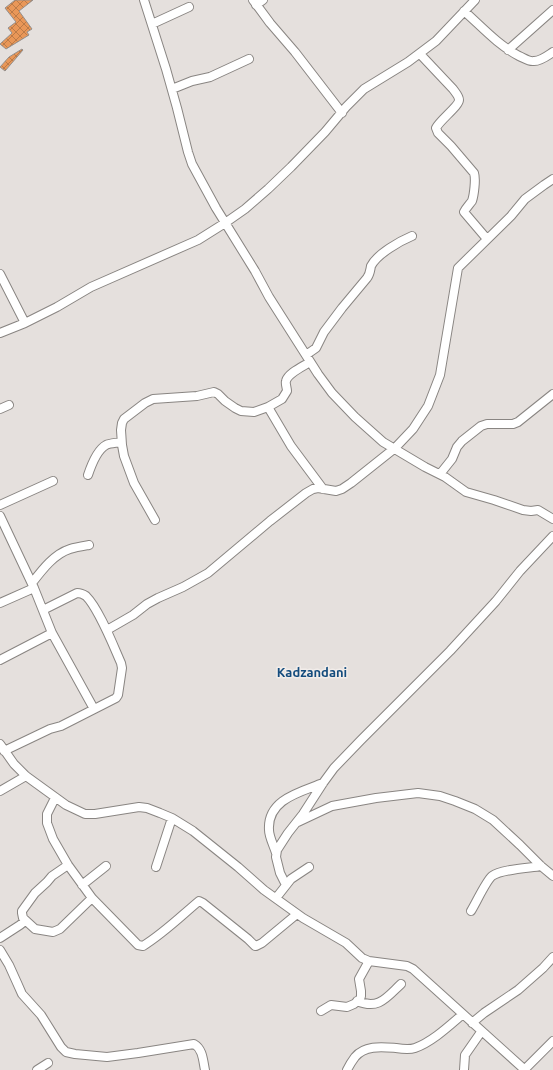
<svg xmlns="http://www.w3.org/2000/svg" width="553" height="1070" font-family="Ubuntu,sans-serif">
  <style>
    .building { fill: url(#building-cross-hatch); stroke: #95908d }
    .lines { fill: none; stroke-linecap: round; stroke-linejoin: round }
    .minor-casing { stroke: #898582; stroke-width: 10 }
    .minor { stroke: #fff; stroke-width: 8 }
    .labels { text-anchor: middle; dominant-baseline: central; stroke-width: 3; stroke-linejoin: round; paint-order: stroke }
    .quarter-label { font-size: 13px; font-weight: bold; fill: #144c7d; stroke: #f2edea }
  </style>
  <defs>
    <pattern id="building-cross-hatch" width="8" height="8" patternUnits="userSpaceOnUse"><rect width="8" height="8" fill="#e99758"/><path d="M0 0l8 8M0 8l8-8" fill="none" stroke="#bc7b48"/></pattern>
  </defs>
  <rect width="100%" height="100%" fill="#e5e0dd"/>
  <path class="building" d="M15 0H33L19 11 32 29 27 32 29 35 6 49 0 44 12 33 8 28 16 22 5 8Z
    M22 49 23 50 5 71 0 67 9 57Z"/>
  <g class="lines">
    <defs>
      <path id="minor" d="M144 0 166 69 177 108 188 152 192 164 216 208 255 271 269 297 318 374 332 393 355 417 383 442 425 467 445 477 466 492 494 500 523 510 531 511 538 510 553 519
        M253 0 270 23 295 52 342 113
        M256 5 263 0
        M464 11C482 27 498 45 519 56 524 58 529 62 534 61 541 61 547 56 553 52
        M152 24 189 7
        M508 50 553 10
        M420 54 453 89C455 92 459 96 459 100 459 106 440 120 436 128L438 133 451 146 474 173C476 179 474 195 472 201 469 205 466 208 464 212L487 239
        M172 89 192 81 210 77 249 59
        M0 274 25 323
        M0 333 25 323 57 307 91 287 198 240 225 223 245 209 268 189 291 167 325 132 346 107 364 89 408 62 436 41 475 0
        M306 355 316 348 324 332 342 308 367 278C370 274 370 271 371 266 377 254 400 241 412 236
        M268 407 291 446 323 489
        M0 409 9 405
        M440 474 452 459 457 447 462 441 481 426 487 424H513L518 422 553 394
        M88 475C91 466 97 450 106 445 110 443 117 443 121 442
        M0 505 53 481
        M0 516 34 588 52 633 94 709
        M155 520 134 483 124 456 122 445 121 430 122 423 124 419 145 403 153 399 197 396 214 392 218 394 225 401 235 408 241 411 254 412 268 407 282 399 287 391C287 388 285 383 286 381 288 373 304 366 310 362
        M32 583C42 570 54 554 70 549 76 547 83 546 89 545
        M0 603 34 588
        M107 630 133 615 147 604 158 598 183 587 208 573 270 521 306 493 313 489 318 488 336 491 342 489 351 483 395 448 413 429 428 406 440 375 458 268 511 216 525 199 544 185 553 179
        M0 660 52 633
        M0 744 14 764 26 776 66 805 85 814H95L139 807 147 808 160 813 172 818 193 831 238 867 264 890 303 918 346 943 362 958 369 961 407 966 413 969 525 1070
        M4 751 50 729 61 726 116 698 118 695 122 668 121 663C113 645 99 609 86 596 83 594 80 593 77 593L43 610
        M0 791 26 776
        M55 798 47 814V823L53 839 68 865 92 898 138 945 143 946C164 933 181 916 199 901L203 903 248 939 255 946H256L262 943 297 914
        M298 822 332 806 376 798 418 793 440 796 455 801 475 809 493 820 520 845 541 866 553 876
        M276 853C274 846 269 837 269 830 267 799 301 792 323 783
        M68 865 52 876 47 882 35 893 22 911V913L23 918 35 929 53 932 60 929 92 898
        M156 867 172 818
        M82 885 106 866
        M286 885 280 873 276 857 277 850 288 833 303 814 323 783 334 768 361 740 450 651 496 601 520 571 553 536
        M276 898 291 879 309 867
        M471 911C476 903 486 881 492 876 502 869 529 868 541 866
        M0 938 20 925 25 921
        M0 950 9 965 18 985 22 994 41 1015 61 1047 66 1052 75 1054 107 1057 138 1053 194 1044C203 1049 203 1061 205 1070
        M357 1001C379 1010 386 998 401 984
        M321 1011 331 1005 347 1007 354 1004 360 999 361 996V991L359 979 369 961
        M472 1023 484 1013 518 990 543 968 553 957
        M37 1070 48 1063
        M347 1070C349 1066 352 1061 355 1057 365 1045 382 1047 396 1048 402 1049 409 1050 415 1048 432 1042 449 1026 463 1014
        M464 1070 465 1055 481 1032
        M524 1070 553 1041"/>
    </defs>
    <use href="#minor" class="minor-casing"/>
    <use href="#minor" class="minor"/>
  </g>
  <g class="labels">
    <g class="quarter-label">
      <text x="312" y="672">Kadzandani</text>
    </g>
  </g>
</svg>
